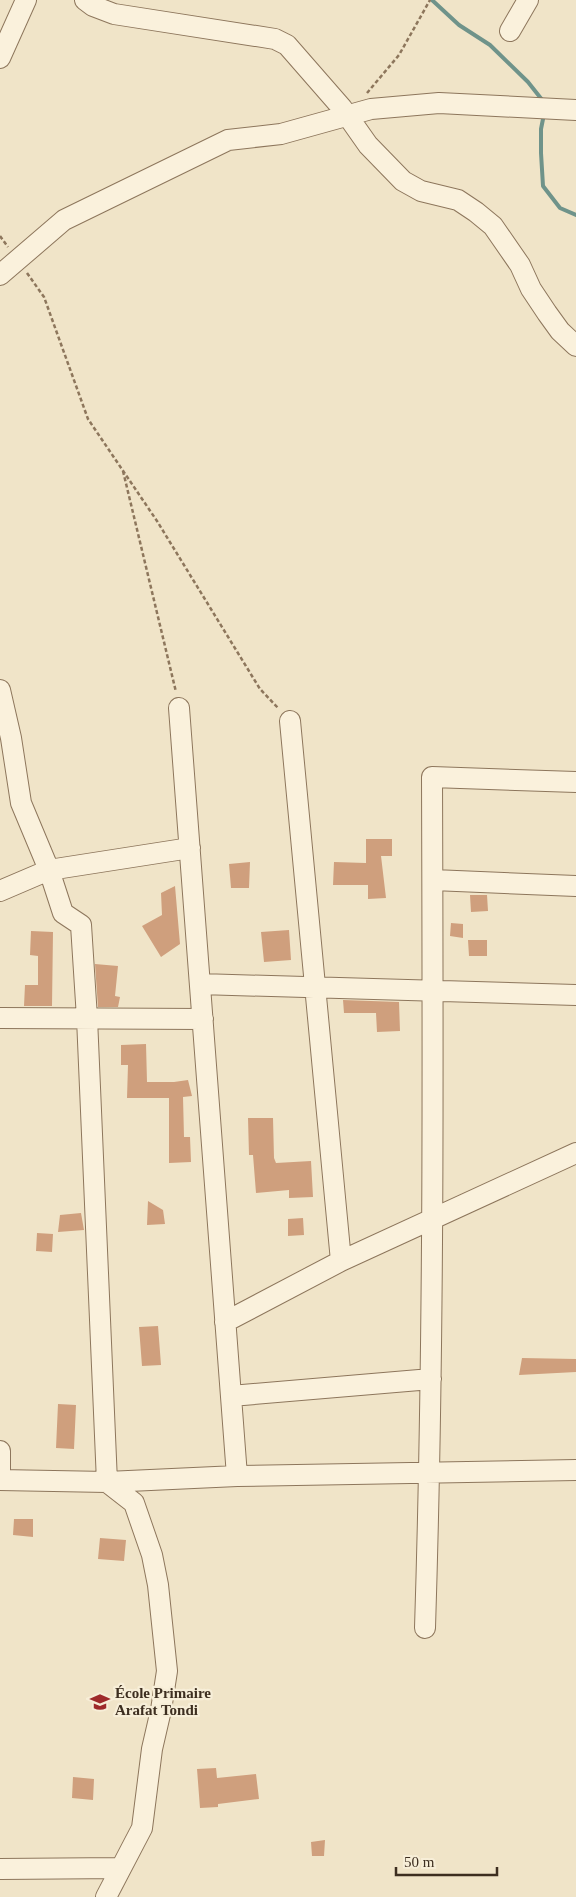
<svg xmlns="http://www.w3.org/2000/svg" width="576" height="1897" font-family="Georgia,serif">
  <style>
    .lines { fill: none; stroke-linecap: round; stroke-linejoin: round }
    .stream { stroke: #6f938a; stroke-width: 4 }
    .building { fill: #cf9f7d }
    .minor-casing { stroke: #8d765c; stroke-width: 22 }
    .path { stroke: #8d765c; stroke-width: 2.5; stroke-dasharray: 4 2.5; stroke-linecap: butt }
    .minor { stroke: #faf1dc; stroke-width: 20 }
    .labels { text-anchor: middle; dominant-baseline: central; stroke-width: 4.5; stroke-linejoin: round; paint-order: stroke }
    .poi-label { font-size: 15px; font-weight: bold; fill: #3d2e20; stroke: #f7eed8; text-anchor: start }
  </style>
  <rect width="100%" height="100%" fill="#f0e4c8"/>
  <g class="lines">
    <path class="stream" d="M432 0 459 25 490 45 528 82 543 101
      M544 114 541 129V153L543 186 560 208 576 215"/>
  </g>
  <path class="building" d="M366 839H392V856H381L386 898 368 899V885H333L334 862 366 863Z
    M250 862 249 888H231L229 864Z
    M175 886 180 944 161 957 142 926 162 915 161 893Z
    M470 895H487L488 911 471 912Z
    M451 923 463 924V938L450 936Z
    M289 930 291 960 264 962 261 932Z
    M31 931 53 932 52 1006H24L25 985H38V956L30 955Z
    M468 940H487V956H469Z
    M95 964 118 966 115 996 120 997 118 1007H98Z
    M343 1000 399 1002 400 1031 377 1032 376 1013H344Z
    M146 1044 147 1082H174L188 1080 192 1096 183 1097 184 1137H190L191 1162 169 1163V1098H127L128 1065H121V1045Z
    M248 1118H273L274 1158 276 1163 311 1161 313 1197 289 1198V1190L256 1193 253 1155H249Z
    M148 1201 163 1210 165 1224 147 1225Z
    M81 1213 84 1230 58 1232 60 1215Z
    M303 1218 304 1235 288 1236V1219Z
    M37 1233 53 1234 52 1252 36 1251Z
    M158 1326 161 1365 142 1366 139 1327Z
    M522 1358 576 1359V1372L519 1375Z
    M58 1404 76 1405 74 1449 56 1448Z
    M14 1519H33V1537L13 1535Z
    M100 1538 126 1540 124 1561 98 1559Z
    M216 1768 217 1778 256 1774 259 1799 218 1804V1807L200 1808 197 1769Z
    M73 1777 94 1779 93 1800 72 1798Z
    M325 1840 324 1856H312L311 1842Z"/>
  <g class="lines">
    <defs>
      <path id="minor" d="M85 0 93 6 114 14 275 39 287 45 342 108 368 145 403 181 421 191 458 200 476 212 493 226 520 265 531 289 547 313 560 331 576 346
        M510 31 528 0
        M0 58 26 0
        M0 275 64 220 228 140 281 134 371 109 439 103 576 110
        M0 690 11 738 21 803 49 870 63 913 81 925 87 1018 107 1482 134 1503 152 1555 158 1585 167 1671 161 1710 152 1749 142 1828 106 1897
        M179 708 237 1476
        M290 721 341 1261
        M433 880 576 886
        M0 891 49 870 190 848
        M200 984 576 995
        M0 1018 203 1019
        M225 1322 341 1261 576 1153
        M231 1396 431 1379
        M0 1451V1480
        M0 1480 107 1482 237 1476 576 1470
        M425 1628C434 1344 433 1061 432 777L576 782
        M0 1869 121 1868"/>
    </defs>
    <use href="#minor" class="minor-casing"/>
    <path class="path" d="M367 93 399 55 430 0
      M0 236 8 247
      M27 273 44 297 88 419 157 521 260 689 279 709
      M123 471 176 692"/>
    <use href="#minor" class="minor"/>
  </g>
  <defs>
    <symbol id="school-bare" viewBox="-9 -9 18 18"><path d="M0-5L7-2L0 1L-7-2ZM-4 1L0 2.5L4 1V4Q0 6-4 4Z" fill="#9e2a2b" stroke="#f7eed8" stroke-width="2.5" paint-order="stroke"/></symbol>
  </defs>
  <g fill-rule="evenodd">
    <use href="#school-bare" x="86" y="1688" width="28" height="28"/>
  </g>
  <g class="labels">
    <g class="poi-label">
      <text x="115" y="1693">École Primaire<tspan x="115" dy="17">Arafat Tondi</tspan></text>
    </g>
  </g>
  <path d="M396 1867v8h101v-8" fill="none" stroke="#3d2e20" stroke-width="2.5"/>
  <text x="404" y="1867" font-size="15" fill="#3d2e20" stroke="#f7eed8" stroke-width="4" paint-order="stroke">50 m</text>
</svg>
